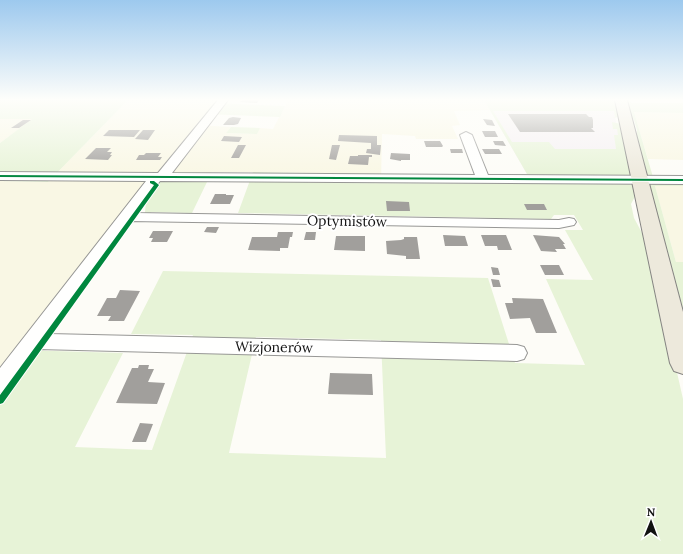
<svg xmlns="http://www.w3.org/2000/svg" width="683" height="554" font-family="Lora,serif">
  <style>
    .industrial { fill: #f5f0f3 }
    .farmland { fill: #f9f7e4 }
    .green { fill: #e7f3d7; fill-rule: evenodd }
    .building { fill: #a19f9c }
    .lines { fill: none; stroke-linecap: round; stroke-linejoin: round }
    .minor-casing { stroke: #979795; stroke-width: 2 }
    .major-casing { stroke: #858482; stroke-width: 2 }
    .minor { fill: #fffffe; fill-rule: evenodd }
    .major { fill: #ede9dc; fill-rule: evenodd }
    .cycleway-casing { stroke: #fff; stroke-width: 2 }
    .cycleway { fill: #00873e; fill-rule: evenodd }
    .labels { text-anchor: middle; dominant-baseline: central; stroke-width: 4; stroke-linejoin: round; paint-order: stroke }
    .street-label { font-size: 14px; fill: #111; stroke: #fff }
  </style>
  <rect width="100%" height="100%" fill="#fdfcf7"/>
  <path class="industrial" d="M490 110 614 111 626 175 527 174Z"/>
  <path class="farmland" d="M128 100H216L196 125 231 127 226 133 256 134 260 128 273 129 288 100H484L490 110 454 111 460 125 452 126 458 139H416L415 136 382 134 381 183H308L309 173 266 172H212L207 182H196L200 173 164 182H148L0 374V181L48 182Z
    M634 112 683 113V160L648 159Z
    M0 119H33L0 143Z
    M655 186H683V262H676Z"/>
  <path class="green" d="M0 100H128L48 182 0 181V143L32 119H0Z
    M484 100H617L619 117 612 118 615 117 614 111H493L512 142H549L555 149H616L614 135H618L617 129H613L612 122 621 124 632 176 516 175 515 174H527Z
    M625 100H630L631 103H683V113L634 112 653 177 644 174 636 144 637 130 634 120 629 114Z
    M213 103 285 106 280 117 205 114Z
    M231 127 260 128 257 134 226 133Z
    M172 172H200L196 182H207L192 213 151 212 144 222 148 182H164Z
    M253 172 310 173 308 183 590 184 589 182 626 183 635 186 638 191 631 204 634 218 648 244 683 399V554H0V374L19 350 123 353 75 447 152 450 193 335 131 334 163 271 488 278 515 363 585 365 546 279 593 280 565 230H583L574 215H554L551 219 238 213ZM256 337 381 340 386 458 229 453Z
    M683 182V186H655L676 262H683V329L647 186 650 183Z"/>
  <path class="building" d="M242 100H259L257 103 240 102Z
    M508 114H586L589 117H592L593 120V128H591L595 132H520Z
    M233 117 241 118 238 124 234 125H223L229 118Z
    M483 119 492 120 495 126 487 125Z
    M23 120H31L19 128H11Z
    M109 130H140L134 137 103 136Z
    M143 130H155L148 140 135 139Z
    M482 131H495L498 137H485Z
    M339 135 377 136V145H381L380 155 366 153 367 149H371V143L338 141Z
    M224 136 242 137 239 142 221 141Z
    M424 141H440L443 146 442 147H426Z
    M493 141H503L506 146 495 145Z
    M238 145H246L239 158H231Z
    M332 145H340L336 160 329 159Z
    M96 148H111L107 152H112L110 155H112L108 160 85 159Z
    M450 149H462L463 153H451Z
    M482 149H499L502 154H485Z
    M146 153H161L158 157H162L160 160H136L139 155H144Z
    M391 153 410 154V160H401V161L390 159Z
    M358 155H372V157H369L368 165 348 164 350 156H358Z
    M215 194H226V195H234L230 204H210Z
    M386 201 409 202 410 211H387Z
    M524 204H544L547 210H527Z
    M207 227H219L216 233 204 232Z
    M153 231H173L167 242H151L153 238H149Z
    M278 232H293L292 237H290L288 248H280V251L248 250 252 237H277Z
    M306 232H316L315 240H304Z
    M443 235 465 236 468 246H445Z
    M481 235H506L512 250H498L497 246H485Z
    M533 235 559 237 565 244H563L566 249H555L557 252 541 251Z
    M336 236H365V251L334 250Z
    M404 237H417L420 259H406V256L387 254 386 241 401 240 404 239Z
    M540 265H559L564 275H545Z
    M491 267 498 268 500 275H493Z
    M491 279 499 280 501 287H493Z
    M120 290 140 291 124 321H108L111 316H97L107 298H116Z
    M512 298 543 299 557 333H536L530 318 510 319 505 303H513Z
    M139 365H149L148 369H154L148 382 165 383 157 404 116 403 132 368H138Z
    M330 373 372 374 373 395 328 394Z
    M140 423 153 424 146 442H132Z"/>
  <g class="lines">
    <defs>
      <path id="minor" d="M218 100H228L172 173 475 175 460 135 466 132 472 135 488 175 683 176V184L160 181 136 213 559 220 569 218 574 219 576 222 574 225 559 228 130 221 49 334 517 345 524 347 527 353 524 359 517 361 38 349 8 390 0 393V368L146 181 0 180V172L158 173Z"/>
      <path id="major" d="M615 100H627L683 312V374L674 371 670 363Z"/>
    </defs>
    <use href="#minor" class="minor-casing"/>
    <use href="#major" class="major-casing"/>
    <use href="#minor" class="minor"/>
    <use href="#major" class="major"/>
    <defs>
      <path id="cycleway" d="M0 175 683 179V181L0 177Z
        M150 181H154L159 185 3 403 0 404V395L154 185 150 183Z"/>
    </defs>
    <use href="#cycleway" class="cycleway-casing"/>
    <use href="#cycleway" class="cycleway"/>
  </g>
  <linearGradient id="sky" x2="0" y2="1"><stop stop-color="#9dc9ee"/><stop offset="0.56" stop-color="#fefefb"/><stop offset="1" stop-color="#fefefb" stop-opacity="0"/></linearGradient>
  <rect width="683" height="178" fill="url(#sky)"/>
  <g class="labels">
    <g class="street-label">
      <text transform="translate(347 221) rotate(1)">Optymistów</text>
      <text transform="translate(274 347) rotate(1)">Wizjonerów</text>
    </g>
  </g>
  <g transform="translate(651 522) rotate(1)" stroke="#ffffff" stroke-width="3" paint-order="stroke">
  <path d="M0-3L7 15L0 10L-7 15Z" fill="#111111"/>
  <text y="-6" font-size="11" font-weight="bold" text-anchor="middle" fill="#111111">N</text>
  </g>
</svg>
